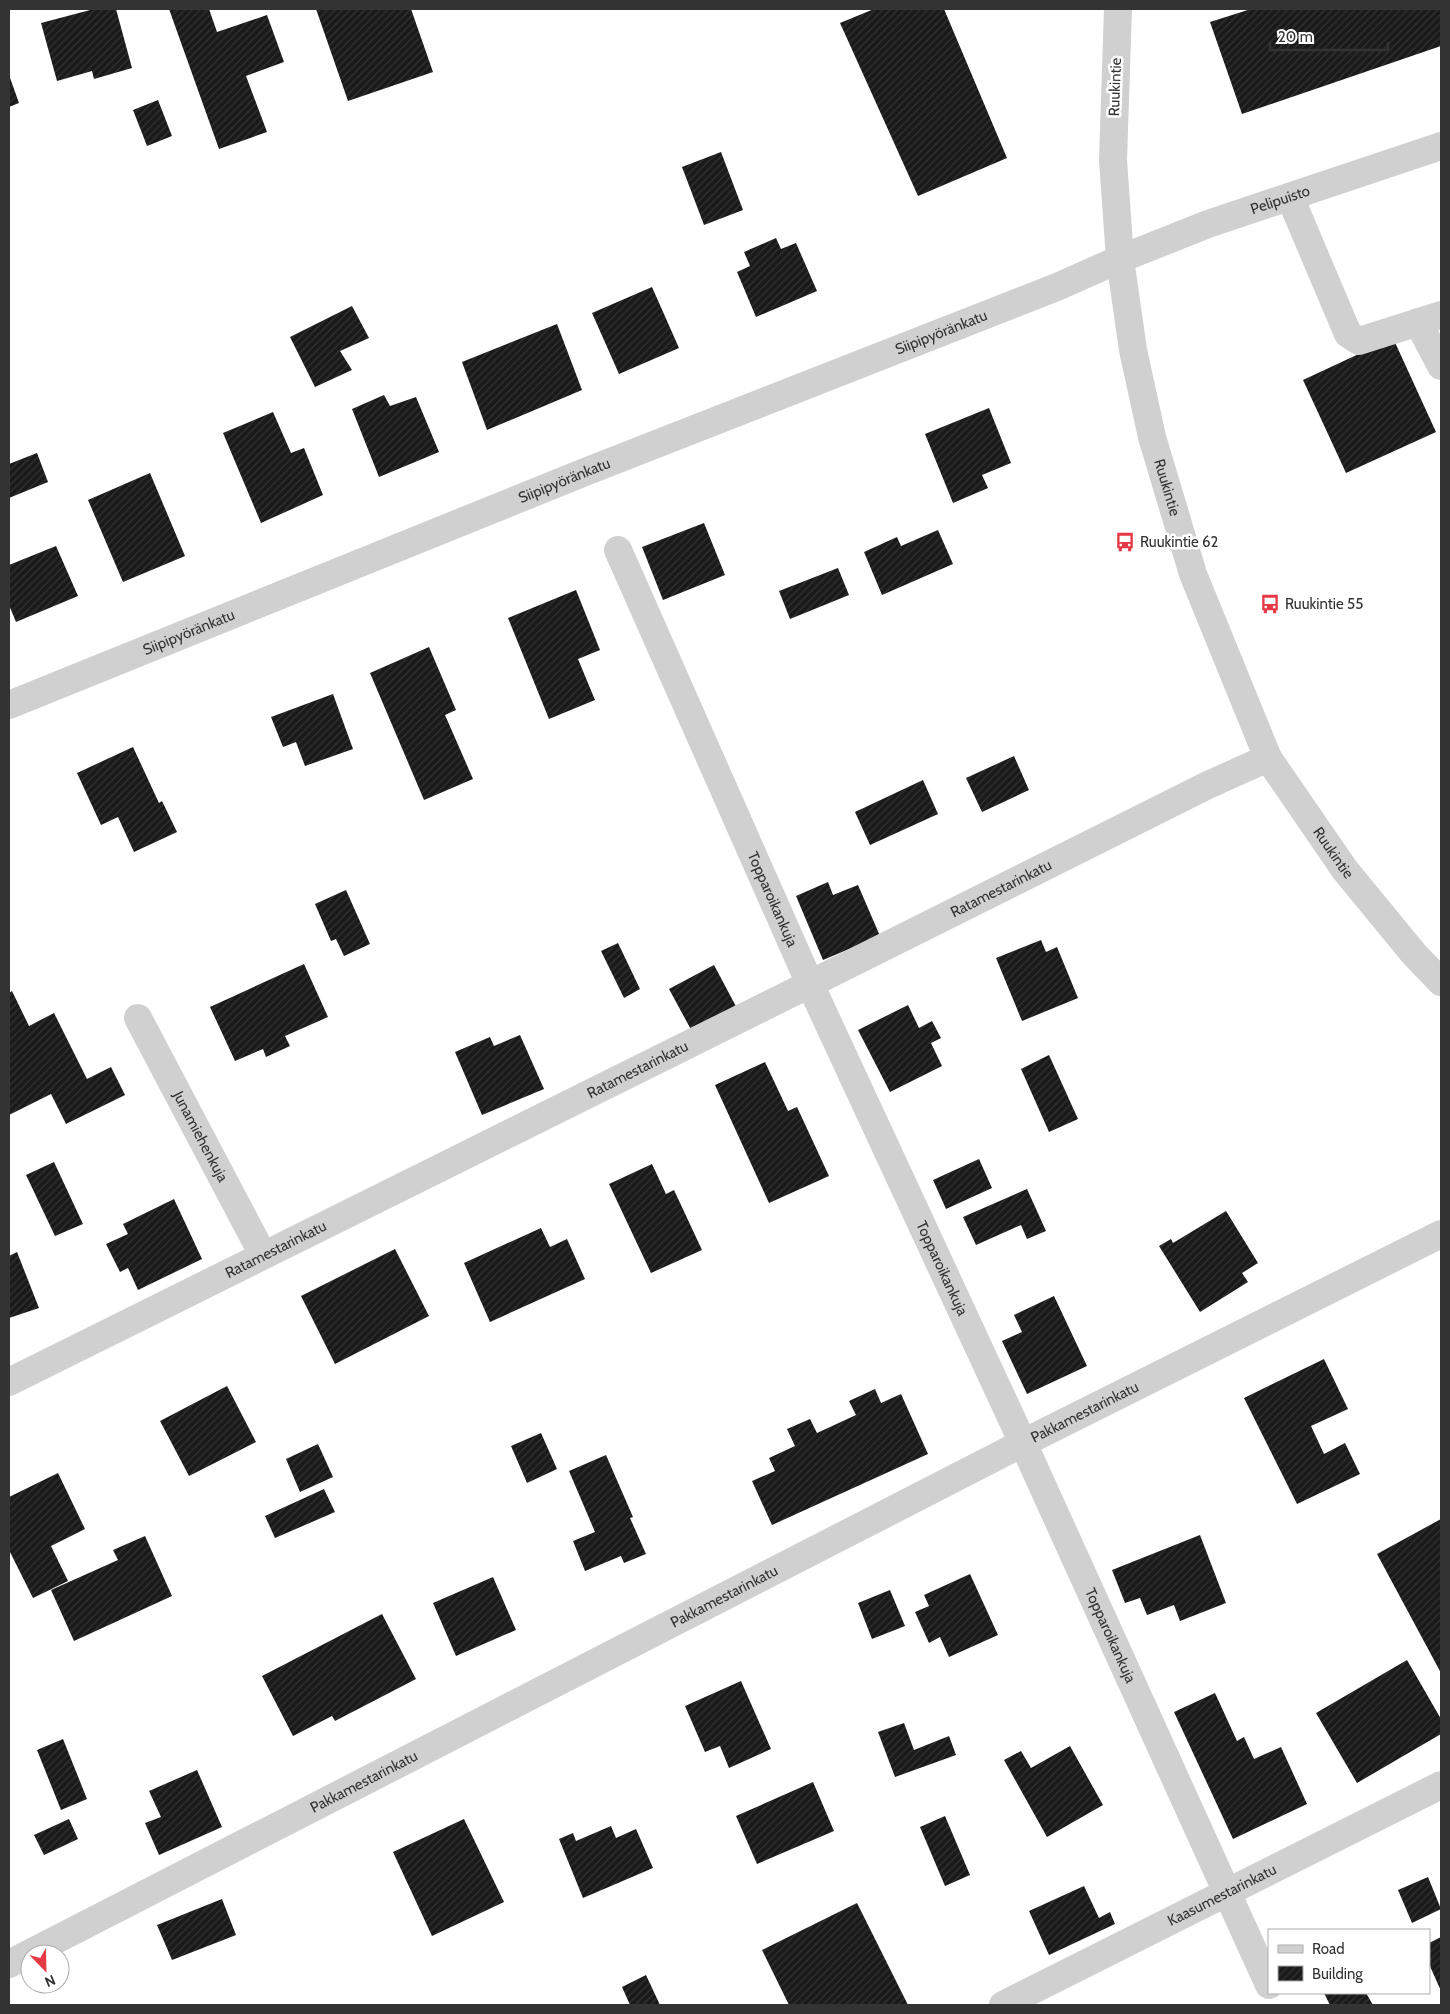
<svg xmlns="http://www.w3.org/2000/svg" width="1450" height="2014" font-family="Cabin,sans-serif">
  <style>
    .building { fill: url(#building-hatch) }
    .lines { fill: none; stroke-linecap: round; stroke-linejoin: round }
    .minor { stroke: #d0d0d0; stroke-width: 28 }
    .labels { text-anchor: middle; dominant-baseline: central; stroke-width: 5; stroke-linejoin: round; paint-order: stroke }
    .street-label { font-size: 15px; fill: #333; stroke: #fff }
    .poi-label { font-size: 15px; fill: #333; stroke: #fff; text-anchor: start }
  </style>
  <defs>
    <pattern id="building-hatch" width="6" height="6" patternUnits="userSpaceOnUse" patternTransform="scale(1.25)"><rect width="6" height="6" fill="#1a1a1a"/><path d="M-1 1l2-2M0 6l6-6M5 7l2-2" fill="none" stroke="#333"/></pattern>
  </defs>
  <rect width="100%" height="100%" fill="#fff"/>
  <path class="building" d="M94 9H116L132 68 94 79 92 71 57 81 41 23Z
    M169 9H209L217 32 267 15 284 62 246 76 267 132 219 149Z
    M316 9H411L433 72 348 101Z
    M874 9H944L1007 158 918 196 840 23Z
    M1251 9H1441V46L1242 114 1210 22Z
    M9 75 19 103 9 107Z
    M158 100 172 136 147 146 133 110Z
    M721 152 743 210 704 225 682 167Z
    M776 238 781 249 796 243 817 291 756 317 737 272 750 266 744 252Z
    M652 287 679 348 619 374 592 313Z
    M352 306 369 338 340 351 352 370 315 387 290 337Z
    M557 324 582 390 487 430 462 362Z
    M1393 338 1436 432 1346 473 1303 380Z
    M384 395 390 406 416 397 439 452 379 477 352 409Z
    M989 408 1011 463 982 475 988 488 953 503 925 434Z
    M273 412 291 453 304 448 323 495 261 523 223 433Z
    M37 453 48 482 9 498V464Z
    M150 473 185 556 123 582 88 500Z
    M704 523 725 575 663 600 642 547Z
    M938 530 953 564 882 595 864 552 897 537 901 546Z
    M56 546 78 596 16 622 9 605V565Z
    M838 568 849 595 790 619 779 591Z
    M576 590 600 650 578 659 595 700 549 719 508 618Z
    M429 647 456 710 445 715 473 779 424 800 370 673Z
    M333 694 353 749 305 766 296 742 283 747 271 717Z
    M133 747 159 803 162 801 177 832 134 852 118 817 101 825 77 773Z
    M1014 756 1029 790 982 812 966 778Z
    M923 780 938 814 870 845 855 812Z
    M828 882 833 895 858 885 880 936 823 960 796 896Z
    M346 890 370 944 344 956 336 939 331 941 315 904Z
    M1041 940 1046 952 1057 947 1078 998 1022 1021 996 958Z
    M618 943 640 989 624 998 601 951Z
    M304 964 328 1017 285 1036 290 1046 266 1057 263 1049 235 1061 210 1007Z
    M714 965 739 1012 695 1037 669 989Z
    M12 991 29 1026 54 1013 87 1079 111 1067 125 1095 66 1124 51 1094 9 1115V993Z
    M908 1005 919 1028 932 1021 941 1038 931 1043 942 1066 890 1092 858 1030Z
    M520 1035 544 1089 482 1115 455 1052 490 1037 494 1046Z
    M1049 1055 1078 1119 1049 1132 1021 1069Z
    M765 1062 788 1111 797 1107 829 1176 769 1203 715 1085Z
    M979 1159 992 1188 946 1209 933 1180Z
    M54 1162 83 1224 55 1236 26 1175Z
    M652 1164 666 1194 674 1190 702 1250 651 1273 609 1184Z
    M1027 1189 1046 1231 1027 1239 1021 1225 976 1245 963 1217Z
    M174 1199 202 1259 138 1290 128 1268 120 1272 106 1244 128 1234 123 1224Z
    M1226 1211 1258 1263 1242 1273 1248 1282 1200 1312 1159 1246 1171 1239 1173 1243Z
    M541 1228 550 1247 567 1239 585 1279 490 1322 464 1263Z
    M395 1249 429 1316 335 1364 301 1296Z
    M17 1252 39 1308 9 1318V1256Z
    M1054 1296 1087 1366 1027 1394 1002 1341 1022 1332 1014 1315Z
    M1324 1359 1348 1409 1311 1426 1324 1454 1345 1443 1360 1474 1297 1504 1244 1398Z
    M227 1386 256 1442 189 1476 160 1421Z
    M875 1389 881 1403 901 1394 928 1454 772 1525 752 1481 775 1471 769 1458 795 1446 787 1429 810 1419 817 1433 856 1415 849 1401Z
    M541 1433 557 1469 527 1483 511 1446Z
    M318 1444 333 1477 300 1492 286 1459Z
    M606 1455 633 1517 630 1518 646 1554 624 1563 621 1556 585 1571 573 1541 595 1532 569 1471Z
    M58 1473 85 1529 51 1546 68 1581 33 1598 9 1550V1497Z
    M324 1489 335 1512 275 1538 265 1516Z
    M1441 1519V1673L1377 1554Z
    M1200 1535 1226 1603 1180 1621 1174 1605 1147 1615 1140 1598 1125 1603 1112 1570Z
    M145 1536 172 1596 74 1641 51 1590 118 1560 113 1550Z
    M970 1574 998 1635 949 1657 940 1637 929 1643 915 1612 929 1606 924 1595Z
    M493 1577 516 1630 456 1656 433 1603Z
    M890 1590 905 1626 872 1639 858 1603Z
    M382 1614 416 1679 335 1721 332 1716 293 1736 262 1676Z
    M1407 1660 1441 1719V1734L1357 1783 1316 1713Z
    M741 1681 771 1749 729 1768 720 1746 705 1752 685 1706Z
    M1215 1693 1237 1741 1244 1737 1254 1759 1281 1747 1307 1804 1233 1839 1174 1712Z
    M904 1723 914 1750 949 1736 956 1755 895 1777 878 1732Z
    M63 1739 87 1799 61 1810 37 1750Z
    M1070 1746 1103 1805 1047 1837 1004 1760 1021 1751 1031 1768Z
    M197 1770 222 1827 159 1855 145 1823 161 1817 149 1791Z
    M813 1782 834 1831 757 1864 736 1816Z
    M945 1816 970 1875 945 1886 920 1827Z
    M69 1819 78 1839 44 1855 34 1835Z
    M464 1819 504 1902 432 1936 393 1852Z
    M611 1826 616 1838 636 1829 653 1868 583 1898 559 1839 573 1833 576 1841Z
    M1428 1877 1441 1909 1412 1923 1398 1890Z
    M1084 1886 1099 1918 1110 1912 1115 1924 1049 1955 1029 1911Z
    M222 1899 236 1935 172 1960 157 1925Z
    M857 1903 908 2005H789L762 1950Z
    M1441 1937V1991L1429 1964V1943Z
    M646 1975 660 2005H630L622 1987Z
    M1324 1993H1366L1373 2005H1330Z"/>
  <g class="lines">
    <g class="minor">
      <path id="s1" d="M1118 9 1113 160 1120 259 1133 350 1152 437 1193 574 1268 758 1345 870 1414 954 1441 982"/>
      <path d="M1290 197 1348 334 1359 341 1441 315"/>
      <path d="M1418 322 1441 366"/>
      <path id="s2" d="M618 550 810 984 1023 1443 1269 1985"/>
      <path id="s3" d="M9 705 585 472 1057 287 1120 259 1208 224 1441 146"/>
      <path id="s4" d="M138 1018 263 1255"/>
      <path id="s5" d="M9 1382 810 984 1208 785 1268 758"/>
      <path id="s6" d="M9 1964 1023 1443 1441 1234"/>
      <path id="s7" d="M1003 2005 1441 1785"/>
    </g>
  </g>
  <defs>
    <symbol id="bus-bare" viewBox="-9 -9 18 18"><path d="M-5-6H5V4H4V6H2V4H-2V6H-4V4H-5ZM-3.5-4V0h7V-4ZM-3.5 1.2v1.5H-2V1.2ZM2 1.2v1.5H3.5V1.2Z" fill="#e63946" stroke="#fff" stroke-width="2.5" paint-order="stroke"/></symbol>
  </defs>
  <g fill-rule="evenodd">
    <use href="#bus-bare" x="1111" y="528" width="28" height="28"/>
    <use href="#bus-bare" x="1256" y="590" width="28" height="28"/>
  </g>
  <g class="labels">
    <g class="street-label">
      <text transform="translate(1115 87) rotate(-88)">Ruukintie</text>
      <text stroke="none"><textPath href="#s3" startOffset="1368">Pelipuisto</textPath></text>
      <text stroke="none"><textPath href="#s3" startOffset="1004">Siipipyöränkatu</textPath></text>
      <text stroke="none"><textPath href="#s3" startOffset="599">Siipipyöränkatu</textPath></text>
      <text stroke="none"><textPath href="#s1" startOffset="484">Ruukintie</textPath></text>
      <text stroke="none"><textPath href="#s3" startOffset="194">Siipipyöränkatu</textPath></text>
      <text stroke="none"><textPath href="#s1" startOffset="888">Ruukintie</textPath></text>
      <text stroke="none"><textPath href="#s5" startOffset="1108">Ratamestarinkatu</textPath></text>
      <text stroke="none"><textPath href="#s2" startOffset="382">Topparoikankuja</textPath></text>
      <text stroke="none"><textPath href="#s5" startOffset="702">Ratamestarinkatu</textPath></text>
      <text stroke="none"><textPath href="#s4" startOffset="134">Junamiehenkuja</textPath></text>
      <text stroke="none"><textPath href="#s5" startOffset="298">Ratamestarinkatu</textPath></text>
      <text stroke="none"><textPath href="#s2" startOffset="788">Topparoikankuja</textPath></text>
      <text stroke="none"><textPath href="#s6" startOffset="1209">Pakkamestarinkatu</textPath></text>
      <text stroke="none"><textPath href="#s6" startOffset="804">Pakkamestarinkatu</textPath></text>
      <text stroke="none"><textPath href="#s2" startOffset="1192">Topparoikankuja</textPath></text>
      <text stroke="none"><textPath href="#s6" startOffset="399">Pakkamestarinkatu</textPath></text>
      <text stroke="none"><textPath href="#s7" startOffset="245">Kaasumestarinkatu</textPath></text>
    </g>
    <g class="poi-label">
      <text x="1140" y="542">Ruukintie 62</text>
      <text x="1285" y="604">Ruukintie 55</text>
    </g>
  </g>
  <rect width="1450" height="2014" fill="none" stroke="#333333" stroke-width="20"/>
  <rect x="1268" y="1929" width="162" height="65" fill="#ffffff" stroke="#adadad"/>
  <rect x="1278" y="1945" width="25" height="8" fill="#d0d0d0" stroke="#adadad"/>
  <text x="1312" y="1954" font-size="15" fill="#333333">Road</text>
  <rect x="1278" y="1966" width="25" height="15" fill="url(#building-hatch)" stroke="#adadad"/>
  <text x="1312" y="1979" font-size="15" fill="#333333">Building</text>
  <g transform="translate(45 1969) rotate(157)"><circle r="24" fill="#ffffff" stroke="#adadad"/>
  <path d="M0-4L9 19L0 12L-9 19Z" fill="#e63946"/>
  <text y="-8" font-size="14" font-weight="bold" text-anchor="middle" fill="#333333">N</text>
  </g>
  <path d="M1270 42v8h118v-8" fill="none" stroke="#333333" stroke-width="2.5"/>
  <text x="1278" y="42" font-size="15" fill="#333333" stroke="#ffffff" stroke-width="4" paint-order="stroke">20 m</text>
</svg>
